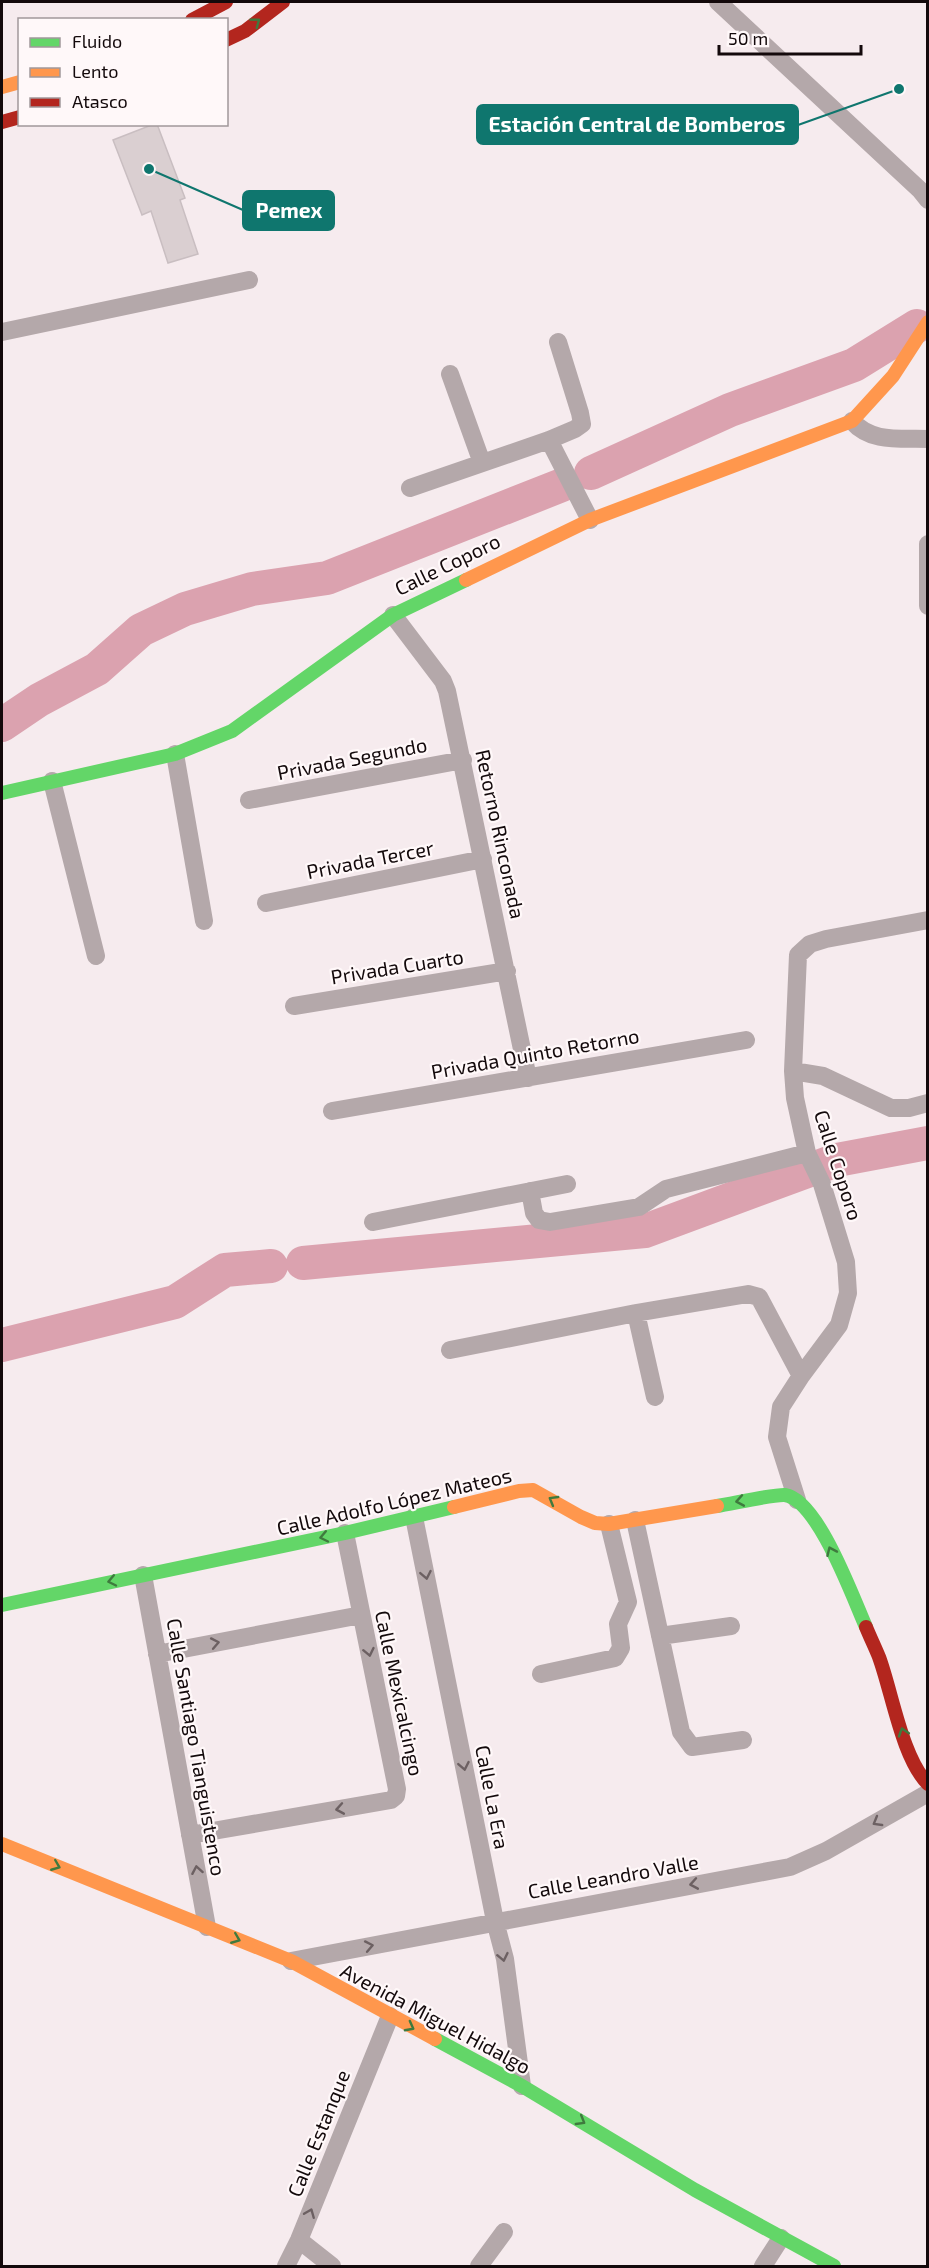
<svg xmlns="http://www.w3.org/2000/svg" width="929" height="2268" font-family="'Exo 2',sans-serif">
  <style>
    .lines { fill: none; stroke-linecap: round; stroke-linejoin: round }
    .river { stroke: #dba2af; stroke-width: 34 }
    .building { fill: #dacfd1; stroke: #c9bec1; stroke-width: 1.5 }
    .street { stroke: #b4a8aa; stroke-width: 18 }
    .fast { stroke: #63d668; stroke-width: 14 }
    .slow { stroke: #ff974d; stroke-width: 14 }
    .jam { stroke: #b3261e; stroke-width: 14 }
    .oneway { stroke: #3f7a3e }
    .oneway2 { stroke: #6c6062 }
    .labels { text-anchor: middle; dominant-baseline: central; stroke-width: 4.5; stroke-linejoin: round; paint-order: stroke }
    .street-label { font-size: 20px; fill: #13090b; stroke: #fff8f9 }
    .leader { fill: none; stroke: #0f766e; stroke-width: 2 }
    .callout-dot { fill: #0f766e; stroke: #fff8f9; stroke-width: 2 }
    .callout { fill: #0f766e; stroke: #0f766e; stroke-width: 2 }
    .callout-label { font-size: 21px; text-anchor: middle; font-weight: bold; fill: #fff }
  </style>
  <rect width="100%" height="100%" fill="#f6ebee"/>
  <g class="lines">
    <path class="river" d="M591 473 730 410 854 365 917 326
      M2 725 39 700 97 669 141 630 185 609 252 589 327 578 562 485
      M303 1263 645 1231 837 1160 928 1143
      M2 1345 175 1302 225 1270 271 1266"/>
  </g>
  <path class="building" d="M154 124H157L185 198 180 200 198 254 168 263 151 211 142 215 113 140Z"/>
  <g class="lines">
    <path class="street" d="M718 2 920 190 928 200
      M2 332 249 280
      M450 374 482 463
      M852 421C871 443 900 438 928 439
      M549 440 590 520
      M410 488 549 440 575 429 582 424 580 413 558 342
      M928 544V606
      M393 615 443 681 447 691 528 1078
      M175 754 204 921
      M52 781 96 956
      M249 800 463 760
      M266 903 483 859
      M294 1006 507 971
      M793 1071 823 1076 891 1108H909L928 1103
      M332 1111 746 1040
      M530 1191 534 1213 539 1220 550 1222 639 1207 666 1189 807 1153
      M373 1222 567 1184
      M636 1313 655 1397
      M450 1350 636 1313 748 1294 759 1297 801 1376
      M797 1500 777 1437 781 1407 801 1376 839 1325 848 1293 846 1262 822 1184 807 1153 795 1098 793 1071 798 955 810 944 826 939 928 920
      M414 1517 495 1921 505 1959 522 2086
      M635 1520 681 1732 692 1747 743 1740
      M143 1575 207 1927
      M660 1636 731 1626
      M157 1654 361 1615
      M541 1674 615 1658 621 1648 618 1624 628 1602 609 1524
      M190 1835 391 1800 396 1796 397 1789 345 1533
      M291 1961 790 1867 826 1851 928 1793
      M299 2240 332 2266
      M286 2266 299 2240 390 2016
      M479 2266 504 2232
      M763 2266 781 2238"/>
    <path class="fast" d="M2 793 175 754 232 731 393 615 466 580
      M717 1506C731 1504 774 1494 785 1495 818 1500 853 1598 866 1627
      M2 1605 345 1533 454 1507
      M435 2039 522 2086 695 2190 834 2266"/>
    <path class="slow" d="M2 87 20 82
      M466 580 590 520 852 421 893 376 928 322
      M454 1507 519 1491 533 1490 581 1517 595 1523 609 1524 717 1506
      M2 1844 291 1961 435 2039"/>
    <path class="jam" d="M192 20 226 2
      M226 40 245 31 283 2
      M2 122 20 117
      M866 1627C870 1637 875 1647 879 1657 892 1692 902 1758 928 1784"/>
  </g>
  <defs><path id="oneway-chevron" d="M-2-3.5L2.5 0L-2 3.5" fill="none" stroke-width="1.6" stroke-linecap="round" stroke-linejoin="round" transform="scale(1.5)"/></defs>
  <g class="oneway">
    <use href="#oneway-chevron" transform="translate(256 22) rotate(-37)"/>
    <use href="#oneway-chevron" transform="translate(553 1500) rotate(-150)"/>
    <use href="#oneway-chevron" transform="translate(740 1501) rotate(170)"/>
    <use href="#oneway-chevron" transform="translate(324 1537) rotate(168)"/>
    <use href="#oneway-chevron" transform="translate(831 1551) rotate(-114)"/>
    <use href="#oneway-chevron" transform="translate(112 1581) rotate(168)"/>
    <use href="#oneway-chevron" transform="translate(903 1732) rotate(-108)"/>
    <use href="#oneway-chevron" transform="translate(56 1866) rotate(22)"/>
    <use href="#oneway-chevron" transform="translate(236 1939) rotate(22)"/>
    <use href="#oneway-chevron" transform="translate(410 2027) rotate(28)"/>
    <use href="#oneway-chevron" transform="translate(581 2121) rotate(31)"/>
  </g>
  <g class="oneway2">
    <use href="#oneway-chevron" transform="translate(426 1575) rotate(79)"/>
    <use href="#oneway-chevron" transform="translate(215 1643) rotate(-11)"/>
    <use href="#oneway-chevron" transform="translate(369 1652) rotate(78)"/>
    <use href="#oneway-chevron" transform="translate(464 1766) rotate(79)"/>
    <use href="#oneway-chevron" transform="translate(340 1809) rotate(170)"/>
    <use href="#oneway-chevron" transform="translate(877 1822) rotate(150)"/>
    <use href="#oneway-chevron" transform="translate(197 1870) rotate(-100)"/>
    <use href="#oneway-chevron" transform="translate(694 1884) rotate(170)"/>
    <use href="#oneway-chevron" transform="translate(369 1946) rotate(-11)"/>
    <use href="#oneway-chevron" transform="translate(503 1957) rotate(78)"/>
    <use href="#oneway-chevron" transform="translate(310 2213) rotate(-68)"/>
  </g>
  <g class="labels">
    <g class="street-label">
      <text transform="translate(447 564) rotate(-26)">Calle Coporo</text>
      <text transform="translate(352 758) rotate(-11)">Privada Segundo</text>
      <text transform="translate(501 834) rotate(78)">Retorno Rinconada</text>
      <text transform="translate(370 859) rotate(-11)">Privada Tercer</text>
      <text transform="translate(397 966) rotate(-9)">Privada Cuarto</text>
      <text transform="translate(535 1053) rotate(-10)">Privada Quinto Retorno</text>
      <text transform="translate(839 1165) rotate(72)">Calle Coporo</text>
      <text transform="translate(394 1501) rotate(-13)">Calle Adolfo López Mateos</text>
      <text transform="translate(400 1693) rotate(78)">Calle Mexicalcingo</text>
      <text transform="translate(197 1747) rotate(80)">Calle Santiago Tianguistenco</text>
      <text transform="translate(493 1797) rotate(79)">Calle La Era</text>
      <text transform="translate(613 1876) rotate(-10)">Calle Leandro Valle</text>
      <text transform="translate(436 2018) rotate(28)">Avenida Miguel Hidalgo</text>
      <text transform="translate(318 2133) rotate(-68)">Calle Estanque</text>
    </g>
  </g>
  <path class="leader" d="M899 89L798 125M149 169L243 210"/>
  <g class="callout-dot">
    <circle cx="899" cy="89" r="6"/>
    <circle cx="149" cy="169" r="6"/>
  </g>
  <g class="callout">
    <rect x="477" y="105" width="321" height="39" rx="6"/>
    <rect x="243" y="191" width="91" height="39" rx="6"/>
  </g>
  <g class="callout-label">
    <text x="637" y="132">Estación Central de Bomberos</text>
    <text x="289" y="218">Pemex</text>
  </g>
  <rect width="929" height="2268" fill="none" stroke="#13090b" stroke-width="6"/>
  <rect x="18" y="18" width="210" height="108" fill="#fff8f9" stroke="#a1989a" stroke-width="1.5"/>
  <rect x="30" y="38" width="30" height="9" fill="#63d668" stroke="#a1989a" stroke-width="1.5"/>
  <text x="72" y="48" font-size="18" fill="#13090b">Fluido</text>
  <rect x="30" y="68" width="30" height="9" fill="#ff974d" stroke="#a1989a" stroke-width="1.5"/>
  <text x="72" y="78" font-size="18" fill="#13090b">Lento</text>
  <rect x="30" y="98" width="30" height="9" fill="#b3261e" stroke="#a1989a" stroke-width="1.5"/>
  <text x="72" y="108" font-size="18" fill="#13090b">Atasco</text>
  <path d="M719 45v9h142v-9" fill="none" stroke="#13090b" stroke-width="3"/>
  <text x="728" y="45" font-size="18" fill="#13090b" stroke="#fff8f9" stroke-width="4.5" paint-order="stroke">50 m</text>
</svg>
